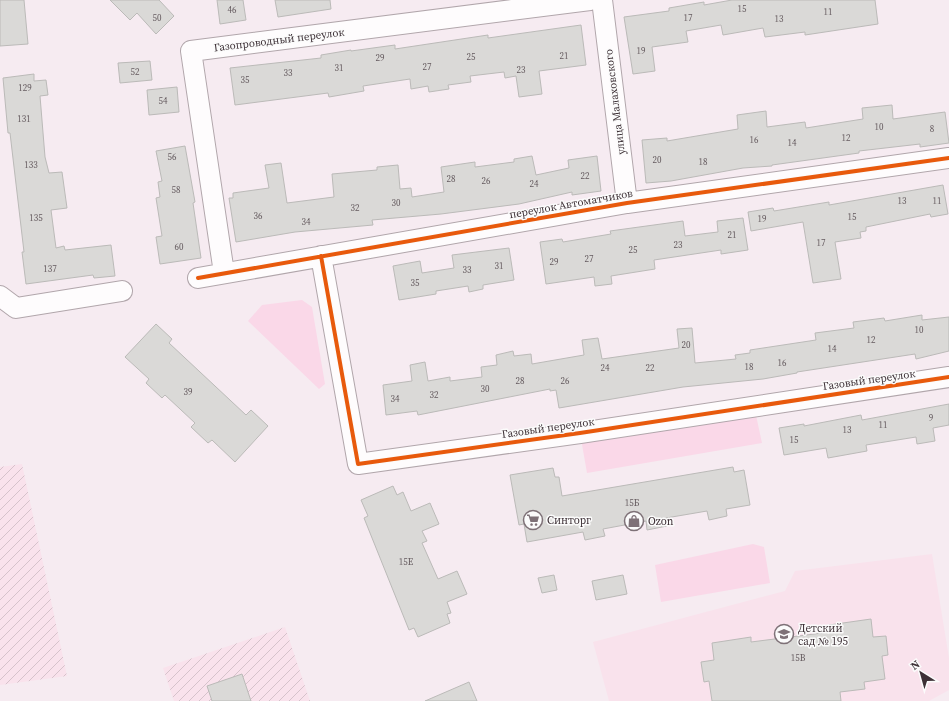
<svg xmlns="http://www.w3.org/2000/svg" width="949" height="701" font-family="'Source Serif 4',serif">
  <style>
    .built { fill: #f9e2ec }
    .industrial { fill: url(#industrial-furrows) }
    .green { fill: #fad8e8 }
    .building { fill: #dad9d7; stroke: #bbbab8 }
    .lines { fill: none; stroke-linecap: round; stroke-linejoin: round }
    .minor-casing { stroke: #b1a6ab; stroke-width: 22 }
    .minor { stroke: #fefcfd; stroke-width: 20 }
    .cycleway-casing { stroke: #fbfbfb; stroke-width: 6 }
    .cycleway { stroke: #e8590c; stroke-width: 4 }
    .labels { text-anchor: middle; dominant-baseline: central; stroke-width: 3; stroke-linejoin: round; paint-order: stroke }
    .number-label { font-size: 9px; fill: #645a5e }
    .street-label { font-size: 11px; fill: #3d3036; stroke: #fbfbfb }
    .poi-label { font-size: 11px; fill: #3d3036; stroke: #fbfbfb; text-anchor: start }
  </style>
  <defs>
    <pattern id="industrial-furrows" width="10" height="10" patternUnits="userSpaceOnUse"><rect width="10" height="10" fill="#f9e2ec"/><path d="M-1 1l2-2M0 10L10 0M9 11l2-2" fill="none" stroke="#d6c2cb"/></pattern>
  </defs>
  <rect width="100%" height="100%" fill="#f6ebf1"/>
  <path class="built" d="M932 554 949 658V690L929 701H609L593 642 785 591 795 571Z"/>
  <path class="industrial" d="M22 464 67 676 0 685V467Z
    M285 627 310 701H174L163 668Z"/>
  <path class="green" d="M302 300 312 307 325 384 319 389 248 321 262 305Z
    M754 406 762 443 587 473 580 433Z
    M753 544 764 547 770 583 661 602 655 565Z"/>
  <path class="building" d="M0 0H24L28 44 0 46Z
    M110 0H159L174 16 156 34 137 13 130 20Z
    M217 0H243L246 20 220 24Z
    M275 0H330L331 9 278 17Z
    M732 0H875L878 24 805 35V32L765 37 763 28 723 35 721 25 686 31 688 42 652 47 655 71 633 74 624 17 669 11V8L704 2V5Z
    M581 25 586 65 539 71 542 94 519 97 516 76 505 78 504 72 470 76 471 82 448 85 449 89 429 92 428 86 411 89 410 79 363 86 364 91 329 97 328 93 235 105 230 68 321 58V55L351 50V51L395 45V49L488 35V38Z
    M150 61 152 80 120 83 118 63Z
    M34 74V81L46 80 48 95 40 96 45 157 49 173 62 172 67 208 51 210 56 248 64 246 65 250 111 245 115 276 94 278 93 275 26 284 22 252H24L10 133H8L3 78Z
    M177 87 179 112 149 115 147 90Z
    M892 105 893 119 945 112 949 143 920 147V144L859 151V153L772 165V166L743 168 671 181 646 183 642 140 667 138V141L738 129 737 115 766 111 767 127 805 122 806 128 863 119 862 108Z
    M185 146 195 202 193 203 201 258 160 264 156 237 162 236 156 198 160 197 158 182 162 181 156 151Z
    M532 156 536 175 569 168 568 160 597 156 601 191 572 195V192L519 204 441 214 372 220 373 225 295 232 236 242 229 198H233V193L269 188 265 165 281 163 287 203 334 197 332 174 377 170V167L398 165 400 189 411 188 412 197 444 192 441 167 475 162V167L514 162V159Z
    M943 185 948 214 931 217 930 214 866 227V231L860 232 861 238 835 242 841 279 813 283 803 222 751 231 748 212 773 208 774 211 829 202V205Z
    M743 218 748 250 721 254V250L654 260 655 269 611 276 612 284 595 286 594 277 546 284 540 242 562 239 563 242 611 234 610 231 683 221 685 236 718 232 717 221Z
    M509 248 514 280 483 285V289L469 292 468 286 436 291V294L399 300 393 266 420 261 422 273 454 268 452 255Z
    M922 315V320L949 317V351L916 359 915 354 797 372V373L763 379 683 387 559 408 556 390 550 391V389L418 415 417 411 386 415 383 385 412 381 410 365 425 362 428 381 450 377V381L482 377 481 367 497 365 496 355 513 351 514 356 531 354 532 364 584 355 582 340 598 338 602 359 679 348 677 329 692 328 695 363 736 359 735 355 750 353V350L816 340 815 333 854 328 853 322 884 318 885 321Z
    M156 324 172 339 169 343 246 415 251 410 268 426 235 462 212 440 208 443 191 427 195 423 165 395 162 398 146 383 149 379 125 357Z
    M949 404V425L933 428 935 441 917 444 916 437 866 445 867 451 828 458 826 448 784 455 779 428 804 424V426L861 415 862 420Z
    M733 467 734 472 744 470 750 505 726 509 727 516 709 520 707 511 666 518 667 526 647 530 646 521 603 529 605 536 585 540 583 532 527 542 524 524 519 525 510 475 553 468 555 477H559L562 496Z
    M393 486 397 495 403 492 411 511 430 503 439 524 422 531 427 541 422 543 438 579 457 571 467 594 447 602 451 613 447 614 450 623 418 637 414 628 409 630 364 518 368 516 361 500Z
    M554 575 557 590 542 593 538 578Z
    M623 575 627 594 596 600 592 581Z
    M871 619 873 637 886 636 888 655 882 656 885 679 864 682 865 689 840 692 841 701H712L709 681 704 682 701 662 714 660 712 643 751 637V642L830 632 829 625Z
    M242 674 251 701H212L207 686Z
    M469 682 477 701H425Z"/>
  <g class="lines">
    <defs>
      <path id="minor" d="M602 0 627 203
        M321 256 358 464 580 433 949 377
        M224 273 191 51 590 0
        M198 278 627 203 949 158
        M0 296 16 308 122 291"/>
    </defs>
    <use href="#minor" class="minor-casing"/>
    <use href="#minor" class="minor"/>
    <defs>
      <path id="cycleway" d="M321 256 358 464 580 433 949 377
        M198 278 627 203 949 158"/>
    </defs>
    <use href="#cycleway" class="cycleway-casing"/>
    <use href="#cycleway" class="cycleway"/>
  </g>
  <defs>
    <symbol id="supermarket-ring" viewBox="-11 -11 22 22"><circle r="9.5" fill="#fbfbfb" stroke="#7e7177" stroke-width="1.5"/><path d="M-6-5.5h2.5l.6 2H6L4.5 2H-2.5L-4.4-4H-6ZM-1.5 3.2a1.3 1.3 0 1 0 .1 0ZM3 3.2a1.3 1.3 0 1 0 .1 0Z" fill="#7e7177"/></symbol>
    <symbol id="shop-ring" viewBox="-11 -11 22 22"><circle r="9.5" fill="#fbfbfb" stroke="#7e7177" stroke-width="1.5"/><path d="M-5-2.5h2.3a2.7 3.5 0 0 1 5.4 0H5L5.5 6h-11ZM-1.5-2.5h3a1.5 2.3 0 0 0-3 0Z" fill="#7e7177"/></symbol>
    <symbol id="school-ring" viewBox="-11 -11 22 22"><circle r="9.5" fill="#fbfbfb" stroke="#7e7177" stroke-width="1.5"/><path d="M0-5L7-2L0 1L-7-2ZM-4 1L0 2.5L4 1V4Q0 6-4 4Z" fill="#7e7177"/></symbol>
  </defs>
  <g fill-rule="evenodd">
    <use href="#supermarket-ring" x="522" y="509" width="22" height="22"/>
    <use href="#shop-ring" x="623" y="510" width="22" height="22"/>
    <use href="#school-ring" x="773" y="623" width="22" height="22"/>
  </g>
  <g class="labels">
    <g class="number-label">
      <text x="742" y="9">15</text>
      <text x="232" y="10">46</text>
      <text x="828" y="12">11</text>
      <text x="157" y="18">50</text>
      <text x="688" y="18">17</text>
      <text x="779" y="19">13</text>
      <text x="641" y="51">19</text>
      <text x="564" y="56">21</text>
      <text x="471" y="57">25</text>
      <text x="380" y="58">29</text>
      <text x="427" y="67">27</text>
      <text x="339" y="68">31</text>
      <text x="521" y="70">23</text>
      <text x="135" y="72">52</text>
      <text x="288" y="73">33</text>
      <text x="245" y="80">35</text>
      <text x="25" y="88">129</text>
      <text x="163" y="101">54</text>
      <text x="24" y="119">131</text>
      <text x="879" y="127">10</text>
      <text x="932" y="129">8</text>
      <text x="846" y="138">12</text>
      <text x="754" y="140">16</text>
      <text x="792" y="143">14</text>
      <text x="172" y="157">56</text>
      <text x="657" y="160">20</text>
      <text x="703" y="162">18</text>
      <text x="31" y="165">133</text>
      <text x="585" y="176">22</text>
      <text x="451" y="179">28</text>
      <text x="486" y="181">26</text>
      <text x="534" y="184">24</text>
      <text x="176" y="190">58</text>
      <text x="902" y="201">13</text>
      <text x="937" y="201">11</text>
      <text x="396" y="203">30</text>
      <text x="355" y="208">32</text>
      <text x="258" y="216">36</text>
      <text x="852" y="217">15</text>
      <text x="36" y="218">135</text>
      <text x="762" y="219">19</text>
      <text x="306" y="222">34</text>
      <text x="732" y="235">21</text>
      <text x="821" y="243">17</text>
      <text x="678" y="245">23</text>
      <text x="179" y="247">60</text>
      <text x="633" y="250">25</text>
      <text x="589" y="259">27</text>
      <text x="554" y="262">29</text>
      <text x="499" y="266">31</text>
      <text x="50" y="269">137</text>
      <text x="467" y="270">33</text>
      <text x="415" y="283">35</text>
      <text x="919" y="330">10</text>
      <text x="871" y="340">12</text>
      <text x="686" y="345">20</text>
      <text x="832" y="349">14</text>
      <text x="782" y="363">16</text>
      <text x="749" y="367">18</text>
      <text x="605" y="368">24</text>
      <text x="650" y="368">22</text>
      <text x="520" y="381">28</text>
      <text x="565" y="381">26</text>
      <text x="485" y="389">30</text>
      <text x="188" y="392">39</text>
      <text x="434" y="395">32</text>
      <text x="395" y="399">34</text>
      <text x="931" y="418">9</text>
      <text x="883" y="425">11</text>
      <text x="847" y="430">13</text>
      <text x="794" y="440">15</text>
      <text x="632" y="503">15Б</text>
      <text x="406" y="562">15Е</text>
      <text x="798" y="658">15В</text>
    </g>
    <g class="street-label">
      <text transform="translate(279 40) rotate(-7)">Газопроводный переулок</text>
      <text transform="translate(615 102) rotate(-97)">улица Малаховского</text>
      <text transform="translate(571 204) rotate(-10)">переулок Автоматчиков</text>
      <text transform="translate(869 380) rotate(-8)">Газовый переулок</text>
      <text transform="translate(548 428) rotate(-8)">Газовый переулок</text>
    </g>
    <g class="poi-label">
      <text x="547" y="520">Синторг</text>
      <text x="648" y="521">Ozon</text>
      <text x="798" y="628">Детский<tspan x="798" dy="13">сад № 195</tspan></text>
    </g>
  </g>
  <g transform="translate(921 673) rotate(323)" stroke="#fbfbfb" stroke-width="3" paint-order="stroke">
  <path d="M0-3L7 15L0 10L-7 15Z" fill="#3d3036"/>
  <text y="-6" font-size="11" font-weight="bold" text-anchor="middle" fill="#3d3036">N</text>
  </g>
</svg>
